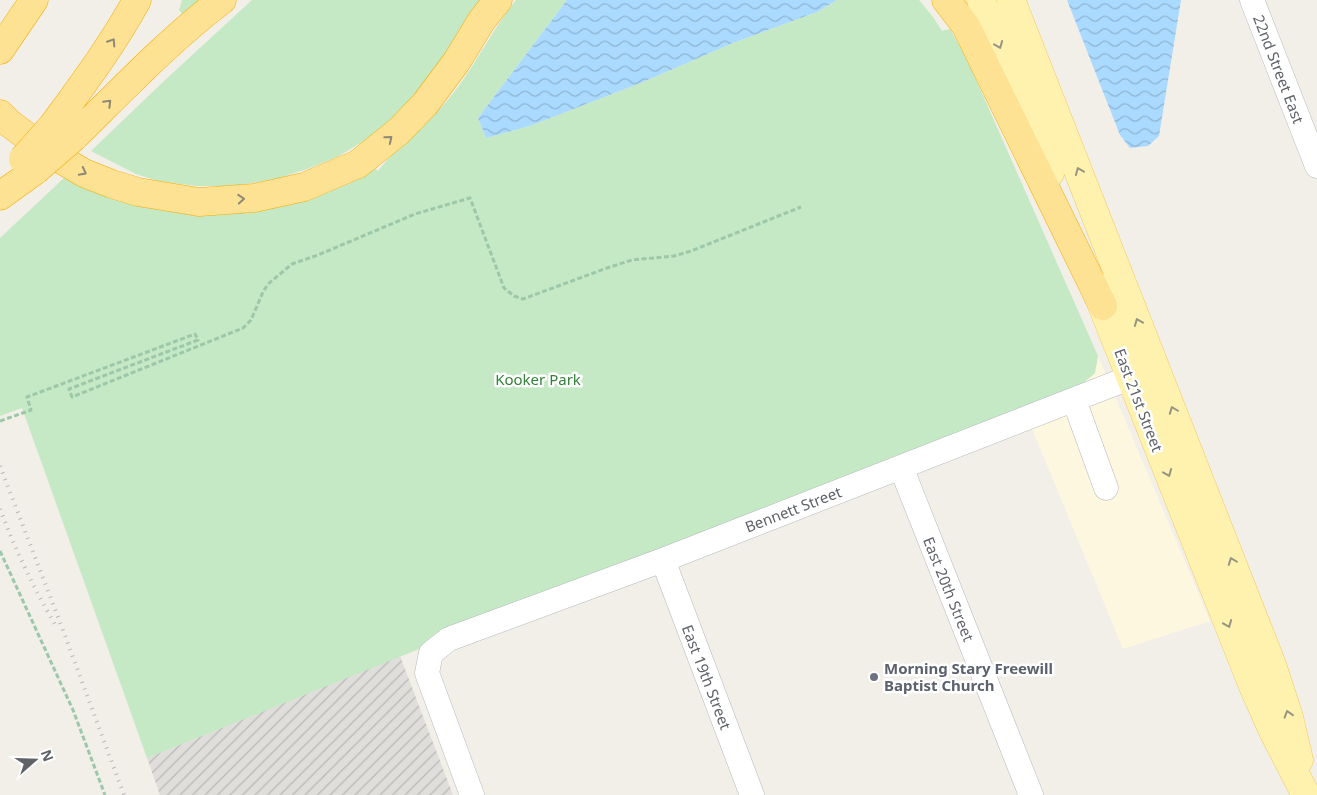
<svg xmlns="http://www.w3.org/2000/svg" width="1317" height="795" font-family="'Noto Sans',sans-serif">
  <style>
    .commercial { fill: #fef7e0 }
    .industrial { fill: url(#industrial-furrows) }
    .green { fill: #c5e8c5 }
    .water { fill: url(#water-waves) }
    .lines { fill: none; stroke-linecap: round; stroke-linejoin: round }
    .minor-casing { stroke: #b5b8bc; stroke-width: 25 }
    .major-casing { stroke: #f2c960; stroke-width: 29 }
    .highway-casing { stroke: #f9ab00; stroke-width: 29 }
    .path { stroke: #9cc7a9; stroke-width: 3; stroke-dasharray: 5 2.5; stroke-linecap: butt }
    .minor { stroke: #fff; stroke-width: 24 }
    .major { stroke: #fff2af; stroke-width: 28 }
    .highway { stroke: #fde293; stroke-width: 28 }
    .rail { stroke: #b6b7b8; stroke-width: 4; stroke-dasharray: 1 6; stroke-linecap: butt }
    .highway-bridge-casing { stroke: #f9ab00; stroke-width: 29; stroke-linecap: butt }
    .highway-bridge { stroke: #fde293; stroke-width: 28 }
    .oneway { stroke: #8e8975 }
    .oneway2 { stroke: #979581 }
    .worship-dot { fill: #6b7280; stroke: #fff; stroke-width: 2 }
    .labels { text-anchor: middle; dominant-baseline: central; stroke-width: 5; stroke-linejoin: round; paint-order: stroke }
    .street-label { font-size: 15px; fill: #5f6368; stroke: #fff }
    .park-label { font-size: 15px; fill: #348238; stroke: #fff }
    .worship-label { font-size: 15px; font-weight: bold; fill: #5b616d; stroke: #fff; text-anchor: start }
  </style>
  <defs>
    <pattern id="industrial-furrows" width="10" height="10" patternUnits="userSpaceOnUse" patternTransform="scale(1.25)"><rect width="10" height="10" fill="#e0deda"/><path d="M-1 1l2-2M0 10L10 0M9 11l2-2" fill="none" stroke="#b9b8b5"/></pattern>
    <pattern id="water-waves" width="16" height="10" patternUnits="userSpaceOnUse" patternTransform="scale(1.25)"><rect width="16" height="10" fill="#aadaff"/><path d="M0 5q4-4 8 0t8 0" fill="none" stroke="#8eb4d2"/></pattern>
  </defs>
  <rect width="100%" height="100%" fill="#f1efe8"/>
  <path class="commercial" d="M1098 356 1210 621 1123 649 1023 407 1095 373Z"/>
  <path class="industrial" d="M400 656 453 795H160L147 758Z"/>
  <path class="green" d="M182 0H210L187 19 179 10Z
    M252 0H484L410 105 377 132 362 142 337 157 307 169 276 179 234 186H196L158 181 136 174 91 151 164 81Z
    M516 0H567L478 118 486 138 530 126 643 82 733 43 817 12 837 0H919L933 17 942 31 950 29 966 57 1098 356 1095 373 1081 385 1023 407 147 758 22 408 0 416V238L64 178C89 189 113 199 140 206L370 164 378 171C398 145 425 127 446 102 473 71 490 32 516 0Z"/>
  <path class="water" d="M567 0H837L817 12 733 43 643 82 530 126 486 138 478 118Z
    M1067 0H1181L1159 136 1148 146 1130 148 1120 135Z"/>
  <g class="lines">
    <defs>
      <path id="minor" d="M1252 0 1317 166
        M1074 400 1106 488
        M901 467 1031 795
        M663 560 752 795
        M472 795 427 673 431 653 449 639 663 560 1147 371"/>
      <path id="major" d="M981 0 1050 173
        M1011 0 1272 665 1289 717 1299 760
        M1094 285 1253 686 1273 731 1306 795"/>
      <path id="highway" d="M946 0 966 26 1103 306
        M0 50 34 0
        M0 114 9 123 45 150 84 173 112 184 138 192 199 202 254 198 304 187 358 164 399 131 425 104 457 61 482 20 498 0
        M54 124C83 84 113 44 137 0
        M74 137C122 90 168 41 222 0
        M0 196 36 170"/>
    </defs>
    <use href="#minor" class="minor-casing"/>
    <use href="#major" class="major-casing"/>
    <use href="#highway" class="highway-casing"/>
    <path class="path" d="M0 421 31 410 27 397 195 334 198 340 69 389 72 397 243 328 251 320 263 292 268 284 292 264 318 255 415 214 470 198 504 288 514 296 523 299 607 268 632 260 674 256 691 251 801 207
      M0 551 73 710 105 795"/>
    <use href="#minor" class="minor"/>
    <use href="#major" class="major"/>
    <use href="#highway" class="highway"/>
    <path class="rail" d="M0 466 58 617 124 795
      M0 509C15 549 34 589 56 626"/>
    <defs>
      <path id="highway-bridge" d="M23 159 54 124
        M36 170 74 137"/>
    </defs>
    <use href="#highway-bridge" class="highway-bridge-casing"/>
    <use href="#highway-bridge" class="highway-bridge"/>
  </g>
  <defs><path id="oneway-chevron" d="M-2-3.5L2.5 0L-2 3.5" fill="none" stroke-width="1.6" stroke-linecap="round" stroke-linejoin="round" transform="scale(1.25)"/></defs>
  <g class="oneway">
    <use href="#oneway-chevron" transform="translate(112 42) rotate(-57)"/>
    <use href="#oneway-chevron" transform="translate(108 103) rotate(-45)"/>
    <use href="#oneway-chevron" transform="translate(389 139) rotate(-39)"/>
    <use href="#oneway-chevron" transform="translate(83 172) rotate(27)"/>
    <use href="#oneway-chevron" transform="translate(241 199) rotate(-4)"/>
  </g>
  <g class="oneway2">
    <use href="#oneway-chevron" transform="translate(999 45) rotate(68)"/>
    <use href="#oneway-chevron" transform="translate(1079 171) rotate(-112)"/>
    <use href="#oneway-chevron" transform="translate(1138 322) rotate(-112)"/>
    <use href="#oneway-chevron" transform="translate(1173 410) rotate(-111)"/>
    <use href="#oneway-chevron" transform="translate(1168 473) rotate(68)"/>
    <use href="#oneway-chevron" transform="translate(1232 561) rotate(-111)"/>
    <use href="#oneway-chevron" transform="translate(1228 624) rotate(68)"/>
    <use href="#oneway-chevron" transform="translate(1288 714) rotate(-107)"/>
  </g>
  <circle class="worship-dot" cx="874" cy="677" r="5"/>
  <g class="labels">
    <g class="street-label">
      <text transform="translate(1279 69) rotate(69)">22nd Street East</text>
      <text transform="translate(1139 400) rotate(69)">East 21st Street</text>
      <text transform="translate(793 509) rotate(-21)">Bennett Street</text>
      <text transform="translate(949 589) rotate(68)">East 20th Street</text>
      <text transform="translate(707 677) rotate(69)">East 19th Street</text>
    </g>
    <g class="park-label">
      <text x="538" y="379">Kooker Park</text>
    </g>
    <g class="worship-label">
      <text x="884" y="668">Morning Stary Freewill<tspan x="884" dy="17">Baptist Church</tspan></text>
    </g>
  </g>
  <g transform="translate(35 760) rotate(70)" stroke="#ffffff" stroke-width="4" paint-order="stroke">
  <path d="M0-4L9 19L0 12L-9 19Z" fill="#5f6368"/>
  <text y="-8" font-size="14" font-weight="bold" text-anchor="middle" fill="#5f6368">N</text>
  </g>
</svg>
